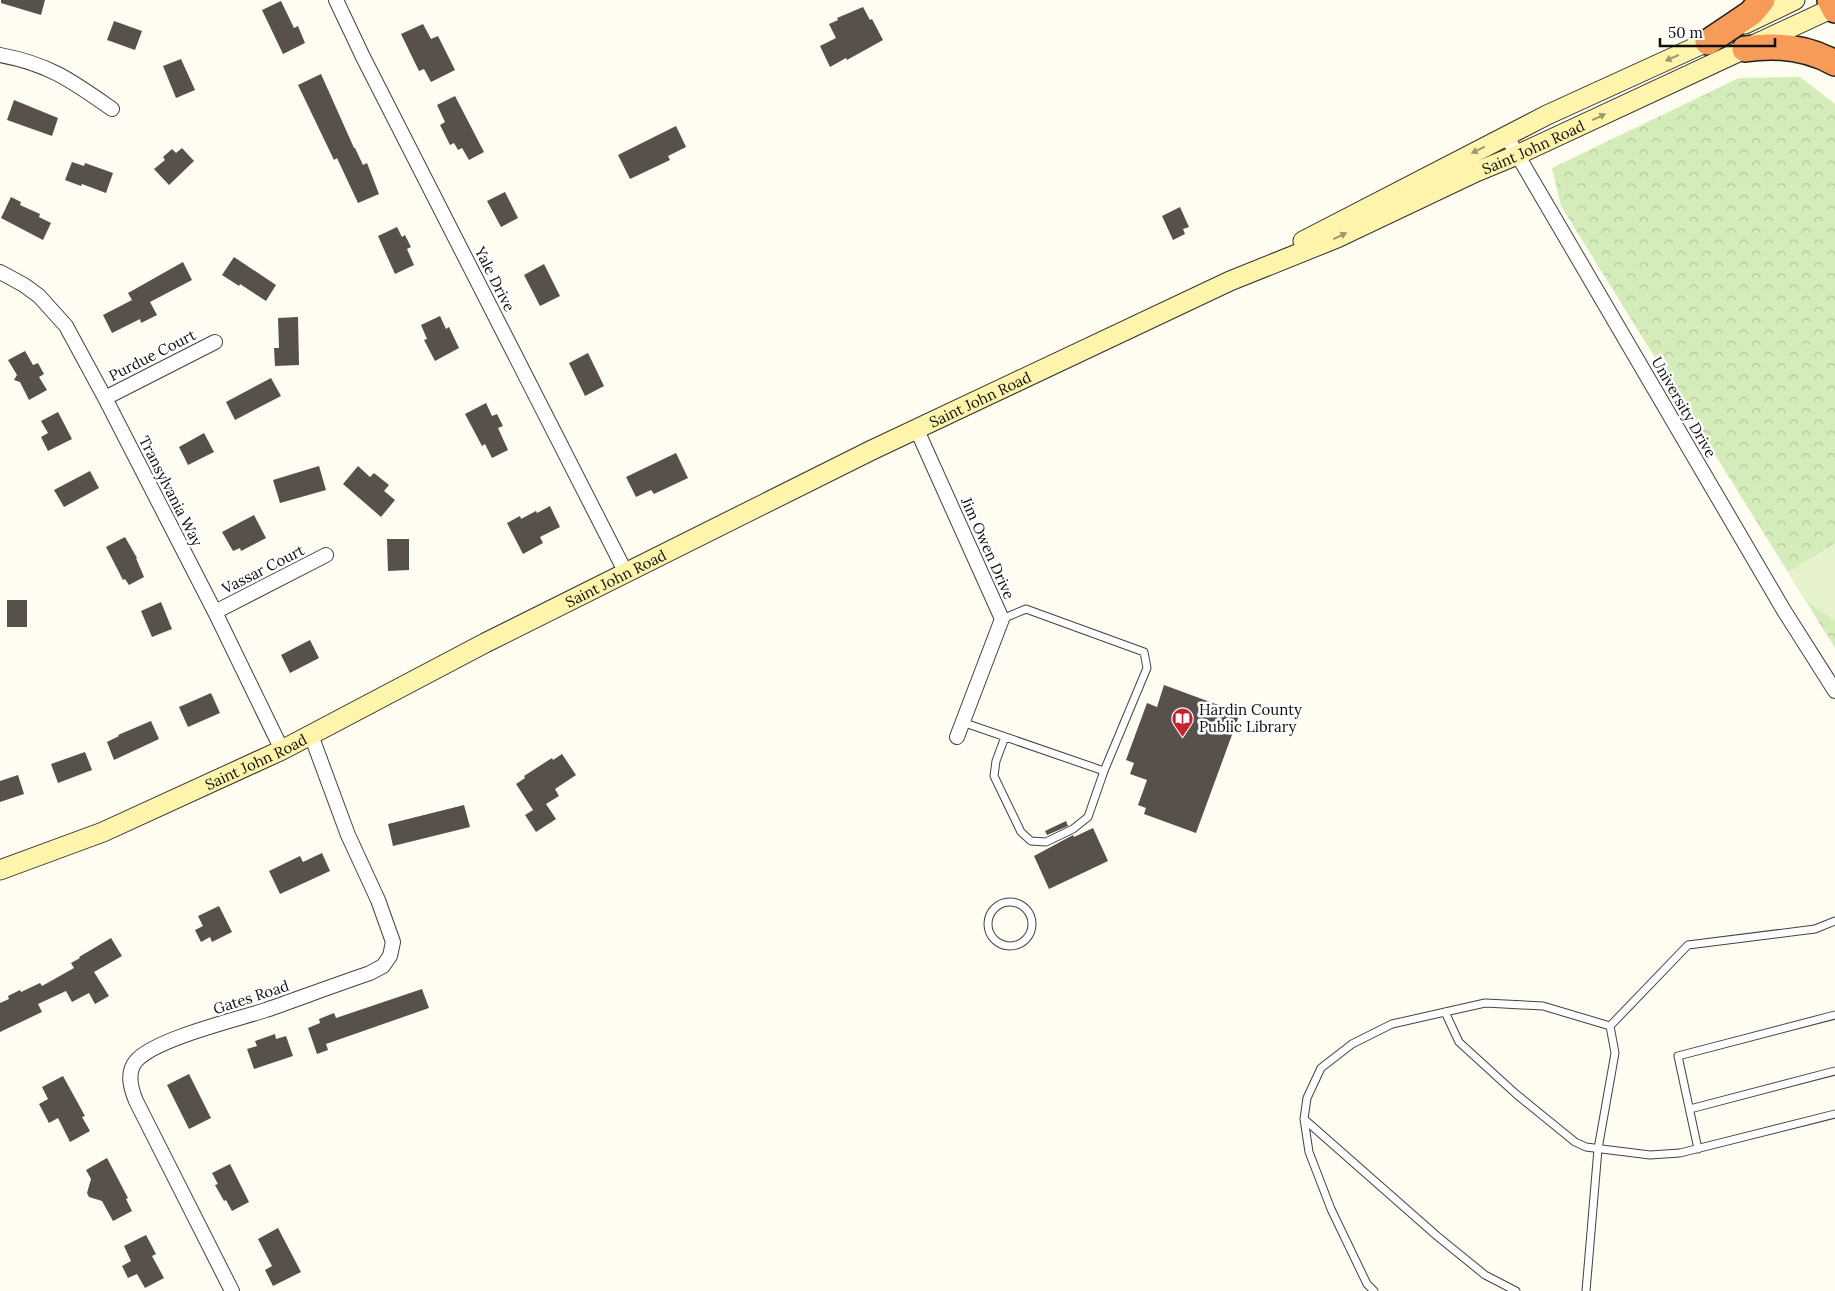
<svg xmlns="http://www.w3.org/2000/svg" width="1835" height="1291" font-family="Lora,serif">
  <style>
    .park { fill: url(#park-crowns) }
    .pitch { fill: #e5f2cc }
    .building { fill: #58504b }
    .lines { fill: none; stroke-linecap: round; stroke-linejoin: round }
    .lane-casing { stroke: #424242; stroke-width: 9 }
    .street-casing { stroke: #424242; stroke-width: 16 }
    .secondary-casing { stroke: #313131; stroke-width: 21 }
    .highway-casing { stroke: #202020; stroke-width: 28 }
    .lane { stroke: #fff; stroke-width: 7 }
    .street { stroke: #fff; stroke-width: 14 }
    .secondary { stroke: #fff4ac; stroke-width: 19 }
    .highway { stroke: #f79c58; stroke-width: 25 }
    .oneway { fill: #9f986d }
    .labels { text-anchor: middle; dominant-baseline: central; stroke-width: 5; stroke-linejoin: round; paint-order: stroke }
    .street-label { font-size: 15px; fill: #0f0f0f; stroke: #fff }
    .poi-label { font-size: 15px; fill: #0f0f0f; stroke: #fff; text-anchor: start }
  </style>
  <defs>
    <pattern id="park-crowns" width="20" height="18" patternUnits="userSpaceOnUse" patternTransform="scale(1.25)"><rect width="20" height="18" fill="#d4ebba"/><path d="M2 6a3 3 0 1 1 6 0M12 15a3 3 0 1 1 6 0" fill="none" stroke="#b5c89f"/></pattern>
  </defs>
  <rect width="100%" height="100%" fill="#fffcf1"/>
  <path class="park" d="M1800 77 1835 104V648L1561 206 1552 168 1739 78Z"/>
  <path class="pitch" d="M1835 543V620C1807 604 1804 600 1788 572Z"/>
  <path class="building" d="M1 0H45L41 15 1 3Z
    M281 1 294 28 298 26 305 43 283 54 262 10Z
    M863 7 870 20 872 19 883 40 847 60 846 58 830 67 820 46 836 38 829 24 838 20 837 18Z
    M114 21 142 31 135 50 107 40Z
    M423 24 431 39 438 36 455 70 431 82 424 69 419 71 401 34Z
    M181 59 195 90 176 98 163 66Z
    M321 74 354 148H355L363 165 367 163 379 194 358 203 337 158 334 160 298 85Z
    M455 96 484 152 469 160 462 148 458 150 454 143 450 145 440 125 445 122 437 105Z
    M14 100 58 118 52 136 7 120Z
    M676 126 686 147 668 156 670 160 630 179 618 155Z
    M182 148 194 161 169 185 154 169 165 160 163 157 172 149 176 153Z
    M72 162 84 166 85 163 113 173 106 193 82 184 81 186 65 180Z
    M505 192 518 218 501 227 487 201Z
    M11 197 21 202 20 205 40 214 39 217 51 223 43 240 1 218Z
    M1180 207 1189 227 1183 229 1185 234 1173 240 1162 216Z
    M397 227 402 237 405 235 411 247 407 249 414 265 395 274 378 236Z
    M234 257 276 285 266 301 240 284 239 286 222 275Z
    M183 262 192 280 150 302 157 315 141 323 140 319 112 333 103 315 132 300 128 293Z
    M544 264 560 296 540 306 524 275Z
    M440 316 446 329 449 327 459 348 435 361 424 340 427 339 421 325Z
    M298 317 299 365 275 366 274 348H279L278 318Z
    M25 351 33 365 38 363 44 374 39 377 47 390 29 400 20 382 14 380 17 375 8 360Z
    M588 353 604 386 585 396 569 363Z
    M271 378 281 396 235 420 226 402Z
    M486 403 492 416 497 414 503 426 498 428 508 450 492 458 485 444 482 446 465 414Z
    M58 412 72 439 48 451 41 437 48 433 41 421Z
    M204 433 214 452 188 465 179 447Z
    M676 453 688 478 654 494 651 490 636 497 626 477Z
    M319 466 326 490 280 503 273 480Z
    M358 466 370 477 374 473 389 485 384 491 395 500 381 517 343 484Z
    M90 471 99 488 64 507 54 490Z
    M550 506 560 527 540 537 543 543 523 554 507 523 520 516 521 519 536 511 537 513Z
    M254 515 266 538 241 551 240 548 233 551 222 532Z
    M125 537 137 558H136L144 577 129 585 125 579 123 580 106 547Z
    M387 539H409V570L388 571Z
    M7 600H27V627H7Z
    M161 602 172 629 152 637 141 611Z
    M310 640 319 658 290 673 281 655Z
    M1164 685 1240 713 1196 833 1144 814 1146 808 1138 805 1147 780 1130 774 1134 763 1126 760 1147 703 1157 707Z
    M211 693 220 713 188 727 179 707Z
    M151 721 159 739 114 760 107 742 119 736 118 735Z
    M85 752 92 770 58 783 51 764Z
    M562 754 576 775 555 789 559 796 546 804 556 819 536 832 525 815 533 810 516 784 525 778 524 776 552 758 553 760Z
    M18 775 24 794 0 802V781Z
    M464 805 470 827 393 846 388 824Z
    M1066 821 1068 826 1047 835 1045 831Z
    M1093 828 1108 861 1049 889 1034 856 1073 835 1074 837Z
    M322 853 330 871 280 894 269 871 300 856 303 862Z
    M219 906 232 932 212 942 210 937 201 942 195 930 203 926 198 916Z
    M111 938 122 956 94 972 109 996 95 1004 89 993 72 1002 66 991 38 1004 42 1012 0 1032V1003L9 999 8 996 20 990 21 992 40 983 42 986 74 968 71 963 80 958 79 957Z
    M422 989 429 1008 326 1044 328 1050 317 1054 308 1028 320 1023 319 1019 334 1013 336 1018Z
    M275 1034 276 1039 286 1036 293 1056 254 1069 247 1049 257 1046 255 1041Z
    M189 1074 211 1118 189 1129 167 1085Z
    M63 1076 85 1116 82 1117 90 1131 70 1142 58 1118 49 1123 39 1104 48 1099 42 1087Z
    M107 1158 128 1198 126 1199 132 1211 113 1221 102 1201 89 1197 87 1193 91 1179 86 1170Z
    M230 1164 249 1202 232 1211 226 1200 224 1201 215 1185 218 1184 212 1173Z
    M278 1228 301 1272 273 1286 265 1270 272 1266 258 1239Z
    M146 1235 156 1254 152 1256 164 1278 145 1288 137 1274 128 1278 122 1266 131 1261 124 1246Z"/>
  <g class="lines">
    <defs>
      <path id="lane" d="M962 722 1104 771 1147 668 1144 652 1026 609 1002 619
        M1005 737 996 761 994 776 1021 832 1031 841 1046 842 1073 829 1088 817 1104 771
        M988 924a22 22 0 1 1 44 0a22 22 0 1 1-44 0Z
        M1445 1012 1459 1042 1516 1094 1575 1142 1586 1147 1650 1155 1680 1153 1835 1114
        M1610 1026 1688 945 1815 929 1835 921
        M1690 1109 1835 1071
        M1304 1119 1437 1236 1485 1275 1516 1291
        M1698 1149 1678 1056 1835 1015
        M1374 1291 1367 1284 1331 1209 1309 1152 1304 1119 1307 1098 1321 1068 1352 1044 1392 1024 1485 1003 1543 1006 1610 1026
        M1586 1291 1598 1149 1615 1053 1610 1026"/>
      <path id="street" d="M336 0 363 57 626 573
        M0 55C49 64 72 81 112 109
        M1507 137 1783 609 1835 691
        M0 272 24 285 39 296 66 326 105 398 215 612 282 750
        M105 398 215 342
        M917 430 1002 619 957 737
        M215 612 326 555
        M232 1291 136 1101C131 1089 126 1073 136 1061 155 1039 235 1020 266 1010 300 998 335 985 370 973L383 966 390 956 393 942 378 900 348 835 311 735"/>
      <g id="secondary">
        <path d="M1745 24 1795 0"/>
        <path d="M1303 241 1547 115 1720 36"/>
        <path id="s1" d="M0 870 103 832 282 750 485 643 872 450 1230 281 1337 238 1476 172 1517 155 1835 7"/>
      </g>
      <path id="highway" d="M1830 0 1835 10
        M1708 42 1751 13 1762 0
        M1745 49C1777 44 1806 47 1835 63"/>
    </defs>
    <use href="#lane" class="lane-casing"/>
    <use href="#street" class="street-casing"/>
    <use href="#secondary" class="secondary-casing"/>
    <use href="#highway" class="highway-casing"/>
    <use href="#lane" class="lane"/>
    <use href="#street" class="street"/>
    <use href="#secondary" class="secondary"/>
    <use href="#highway" class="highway"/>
  </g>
  <defs><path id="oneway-solid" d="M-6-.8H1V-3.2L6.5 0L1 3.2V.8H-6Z" transform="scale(1.25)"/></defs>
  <g class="oneway">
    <use href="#oneway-solid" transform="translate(1672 58) rotate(156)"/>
    <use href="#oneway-solid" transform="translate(1599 117) rotate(-25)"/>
    <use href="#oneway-solid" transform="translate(1478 150) rotate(154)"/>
    <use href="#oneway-solid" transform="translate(1340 236) rotate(-25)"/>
  </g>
  <defs>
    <symbol id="library-pin" viewBox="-11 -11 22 30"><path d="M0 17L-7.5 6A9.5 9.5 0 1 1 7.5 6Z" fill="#c3232f" stroke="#fff"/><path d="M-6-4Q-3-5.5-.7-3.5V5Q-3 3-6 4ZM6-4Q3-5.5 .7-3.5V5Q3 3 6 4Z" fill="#fff"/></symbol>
  </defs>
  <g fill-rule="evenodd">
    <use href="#library-pin" x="1170" y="706" width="25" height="34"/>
  </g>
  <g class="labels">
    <g class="street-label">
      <text stroke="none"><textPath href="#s1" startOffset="1696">Saint John Road</textPath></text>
      <text transform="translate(495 279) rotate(63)">Yale Drive</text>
      <text transform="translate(152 355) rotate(-27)">Purdue Court</text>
      <text stroke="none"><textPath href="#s1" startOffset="1088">Saint John Road</textPath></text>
      <text transform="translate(1684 407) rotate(60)">University Drive</text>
      <text transform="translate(171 491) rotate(63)">Transylvania Way</text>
      <text transform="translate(988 548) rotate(66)">Jim Owen Drive</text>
      <text transform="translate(263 569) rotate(-27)">Vassar Court</text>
      <text stroke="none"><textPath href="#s1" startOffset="682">Saint John Road</textPath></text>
      <text stroke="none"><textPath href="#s1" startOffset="278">Saint John Road</textPath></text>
      <text transform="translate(251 997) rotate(-18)">Gates Road</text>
    </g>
    <g class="poi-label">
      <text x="1199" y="709">Hardin County<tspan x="1199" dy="17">Public Library</tspan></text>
    </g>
  </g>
  <path d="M1660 38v8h115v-8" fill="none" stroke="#0f0f0f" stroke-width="2.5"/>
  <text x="1668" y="38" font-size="15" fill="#0f0f0f" stroke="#ffffff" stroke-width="4" paint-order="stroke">50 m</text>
</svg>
